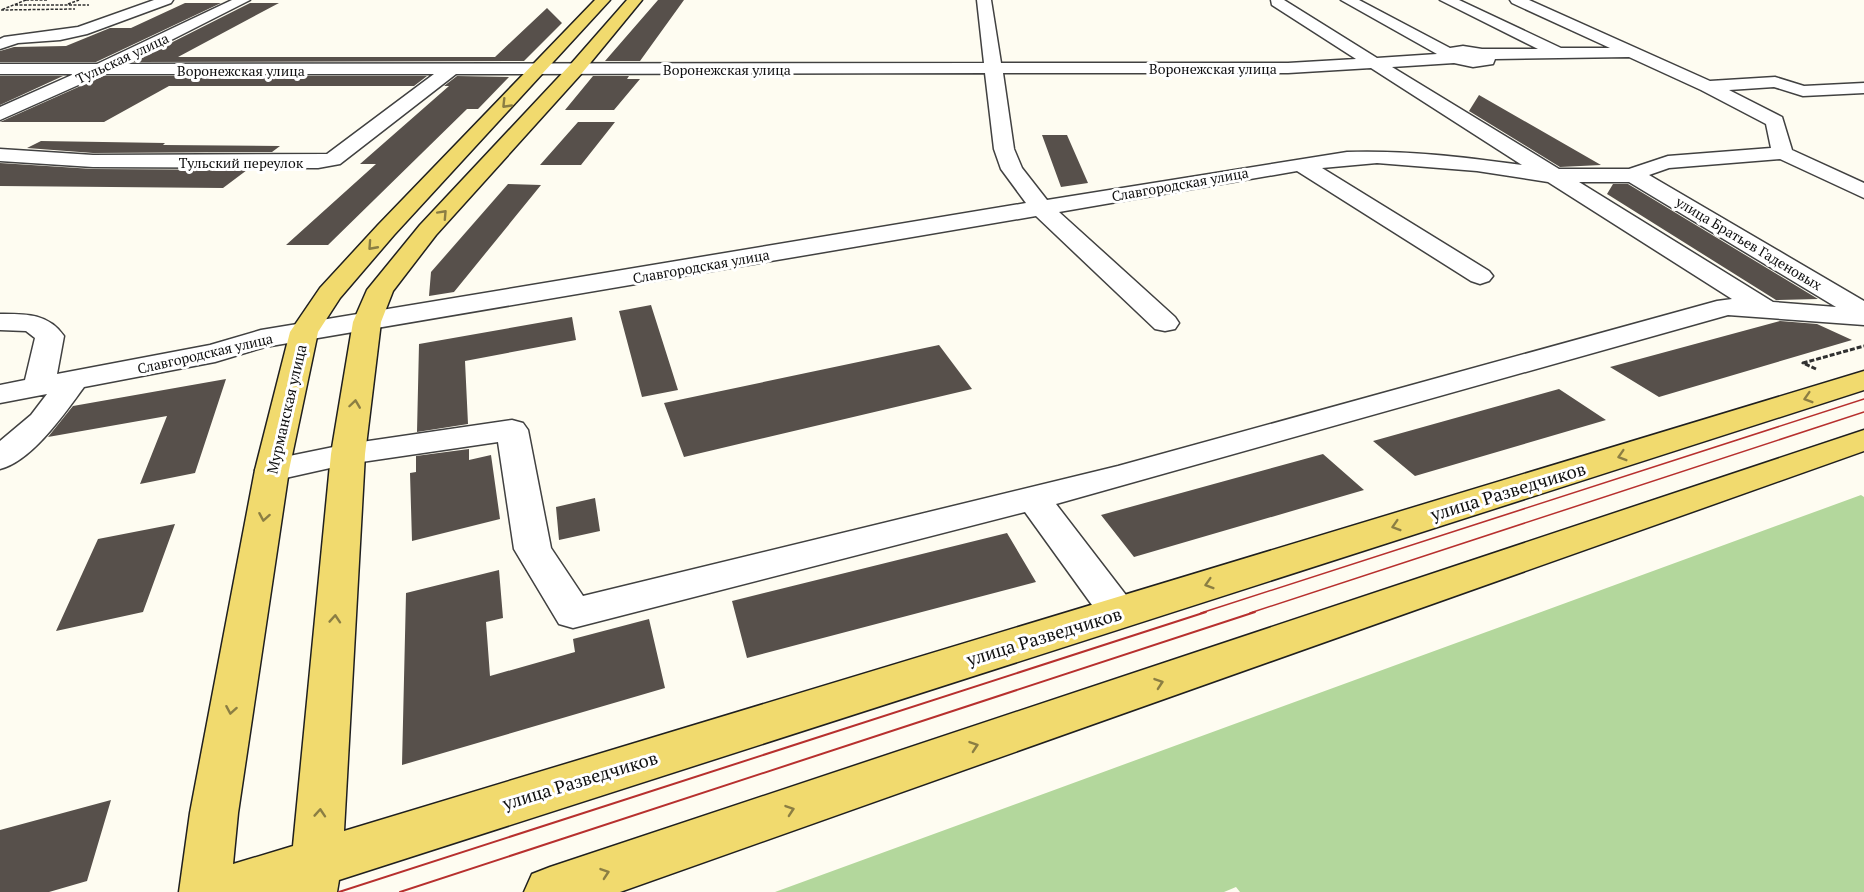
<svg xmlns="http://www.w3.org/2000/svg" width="1864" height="892" font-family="'PT Serif',serif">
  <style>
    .forest { fill: #b3d79c }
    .building { fill: #57504b }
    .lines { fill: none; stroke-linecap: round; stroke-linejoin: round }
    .minor-casing { stroke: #414141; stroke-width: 3 }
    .major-casing { stroke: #1f1f1f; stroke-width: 3 }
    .path-far1 { stroke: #303030; stroke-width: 1.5; stroke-dasharray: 3 1.5; stroke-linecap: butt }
    .path { stroke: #303030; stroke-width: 3; stroke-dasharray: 5 2; stroke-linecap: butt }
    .minor { fill: #fff; fill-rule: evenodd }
    .major { fill: #f1da6e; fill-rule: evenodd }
    .tram-far1 { stroke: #b7302e; stroke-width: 1.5 }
    .tram { stroke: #b7302e; stroke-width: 2 }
    .oneway { stroke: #8b7e43 }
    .labels { text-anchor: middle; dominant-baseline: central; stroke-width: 6; stroke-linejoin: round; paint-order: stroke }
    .far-street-label { font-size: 14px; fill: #0e0e0e; stroke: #fff }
    .street-label { font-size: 15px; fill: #0e0e0e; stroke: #fff }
    .near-street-label { font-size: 18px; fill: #0e0e0e; stroke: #fff }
  </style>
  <rect width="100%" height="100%" fill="#fefcf1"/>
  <path class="forest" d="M1861 495 1864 497V892H1240L1236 887 1224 892H775Z"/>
  <path class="building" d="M658 0H684L640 61H605Z
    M185 3H221L96 62H0V51L14 47 66 46 110 28H131Z
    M250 3H279L178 57H495L547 8 562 23 524 61 133 62Z
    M0 76H63L0 105Z
    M103 76H427L414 86H169L104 122H0Z
    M457 76 509 77 478 109H467L328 245H286L376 164H360L449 86H444Z
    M593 76H629L627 79H640L614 110H565Z
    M1479 95 1601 165 1560 167 1469 111Z
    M578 122H615L581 165H540Z
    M1042 135H1067L1088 183 1061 187Z
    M41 141 165 143 163 145 280 146 272 152 93 153 27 148Z
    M0 163 93 169 247 170 223 188 0 186Z
    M508 184 541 185 454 292 429 296 431 272Z
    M1613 184H1628L1818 299 1776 300 1607 194Z
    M651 305 678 390 642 397 619 311Z
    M572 317 576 340 465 361 468 424 417 432 419 344Z
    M1780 321 1817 324 1852 340 1659 397 1610 367Z
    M939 345 972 389 684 457 664 403Z
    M226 379 195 473 140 484 167 416 48 437 73 406Z
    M1559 389 1606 420 1415 476 1373 441Z
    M469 449V460L491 455 500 519 412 541 410 473 416 472V456Z
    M1323 454 1364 490 1134 557 1101 515Z
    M595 498 600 531 559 540 556 507Z
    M175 524 143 612 56 631 98 539Z
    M1007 533 1036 582 747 658 732 601Z
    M499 570 503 618 486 622 490 676 575 652 573 639 649 619 665 688 402 765 406 593Z
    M111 800 87 881 49 892H0V830Z"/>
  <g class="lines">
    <defs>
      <path id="minor" d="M154 0H173L171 3 87 34 60 40 18 43 0 49V39L4 37 78 27Z
        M232 0H250L124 64 984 63 977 0H991L1001 63H1288L1356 59 1272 5 1271 0H1284L1377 58 1437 54 1341 0H1359L1450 48 1463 46 1482 49H1538L1440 0H1459L1561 48H1610L1512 3 1510 0H1529L1710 81 1775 77 1804 86 1864 83V93L1803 96 1774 87 1729 90 1782 117 1792 150 1864 183V198L1780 159 1669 168 1649 175 1864 301V325L1728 315 1056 504 1139 612 1133 623 1119 627 1105 623 1025 512 573 628 559 624 514 549 498 442 348 464 272 481 260 478 255 470 260 462 348 444 512 420 523 423 528 430 551 548 583 596 1118 466 1717 301 1732 299 1548 182 1477 171 1377 163 1322 168 1489 271 1493 276 1489 281 1480 284 1471 281 1297 171 1059 212 1175 317 1179 323 1175 329 1165 331 1155 329 1036 216 265 347 215 362 84 387C65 413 32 461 0 469V441L31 415 47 394 0 403V385L25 380 35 338 26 331 0 330V314C25 314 48 313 64 336L57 374 210 345 261 330 1026 203 1001 169 994 149 985 73 456 74 340 164 318 168 93 167 0 161V149L93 155 327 154 434 74H103L0 120V107L74 74H0V64H97ZM1629 57 1701 90 1766 124 1771 148 1668 156 1629 169H1559L1392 67 1454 63 1473 67 1493 64 1495 59ZM1371 68 1522 165C1464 157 1405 150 1347 152L1047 200 1022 168 1014 149 1003 73H1288ZM1579 182H1629L1836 307 1773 302Z"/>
      <path id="major" d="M595 0H610L394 235 340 298 318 332 289 470 238 813 233 864 293 846 331 454 353 322 367 290 420 225 570 65 627 0H642L582 73 436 235 393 291 381 322 365 454 344 831 1864 371V390L339 880 337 892H179L190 813 255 470 290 332 320 288 378 225Z
        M1864 430V451L620 892H524L532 874 550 867Z"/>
    </defs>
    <use href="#minor" class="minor-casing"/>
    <use href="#major" class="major-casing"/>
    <path class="path-far1" d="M26 0 1 10 75 9
      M26 0H47
      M68 4 79 0
      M15 5H89"/>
    <path class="path" d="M1816 369 1803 363 1864 346"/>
    <use href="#minor" class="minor"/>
    <use href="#major" class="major"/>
    <path class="tram-far1" d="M1201 613 1864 399
      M1250 613 1864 412"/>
    <path class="tram" d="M339 892 1206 612
      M400 892 1255 612"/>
  </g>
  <defs><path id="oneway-chevron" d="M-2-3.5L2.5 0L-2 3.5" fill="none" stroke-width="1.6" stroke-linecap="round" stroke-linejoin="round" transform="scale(1.5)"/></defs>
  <g class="oneway">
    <use href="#oneway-chevron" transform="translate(506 104) rotate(134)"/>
    <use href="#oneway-chevron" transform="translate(443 214) rotate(-47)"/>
    <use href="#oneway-chevron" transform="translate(372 246) rotate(132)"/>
    <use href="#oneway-chevron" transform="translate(1808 398) rotate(163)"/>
    <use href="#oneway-chevron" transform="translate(355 404) rotate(-82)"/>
    <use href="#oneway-chevron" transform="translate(1622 456) rotate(163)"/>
    <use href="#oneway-chevron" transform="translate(264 517) rotate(100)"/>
    <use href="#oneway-chevron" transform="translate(1396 526) rotate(163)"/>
    <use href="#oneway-chevron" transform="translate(1209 584) rotate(163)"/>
    <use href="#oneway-chevron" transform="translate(335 619) rotate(-86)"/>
    <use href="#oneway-chevron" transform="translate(1159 683) rotate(-19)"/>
    <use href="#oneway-chevron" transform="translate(231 710) rotate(100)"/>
    <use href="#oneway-chevron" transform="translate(974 746) rotate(-19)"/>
    <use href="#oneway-chevron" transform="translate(790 810) rotate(-19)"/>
    <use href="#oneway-chevron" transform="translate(320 813) rotate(-86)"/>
    <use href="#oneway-chevron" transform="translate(605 873) rotate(-19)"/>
  </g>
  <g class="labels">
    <g class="far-street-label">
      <text transform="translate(122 58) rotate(-25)">Тульская улица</text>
      <text x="1213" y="68">Воронежская улица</text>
      <text x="727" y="69">Воронежская улица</text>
      <text x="241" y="70">Воронежская улица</text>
      <text x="241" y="162">Тульский переулок</text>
      <text transform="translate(1180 184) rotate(-10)">Славгородская улица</text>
      <text transform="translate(1749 243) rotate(31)">улица Братьев Гаденовых</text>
      <text transform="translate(701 266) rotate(-10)">Славгородская улица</text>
      <text transform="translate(205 353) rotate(-13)">Славгородская улица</text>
    </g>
    <g class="street-label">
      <text transform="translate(286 409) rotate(-77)">Мурманская улица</text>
    </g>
    <g class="near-street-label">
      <text transform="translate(1508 491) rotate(-17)">улица Разведчиков</text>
      <text transform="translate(1044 636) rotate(-17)">улица Разведчиков</text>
      <text transform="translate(580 780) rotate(-17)">улица Разведчиков</text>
    </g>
  </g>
</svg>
